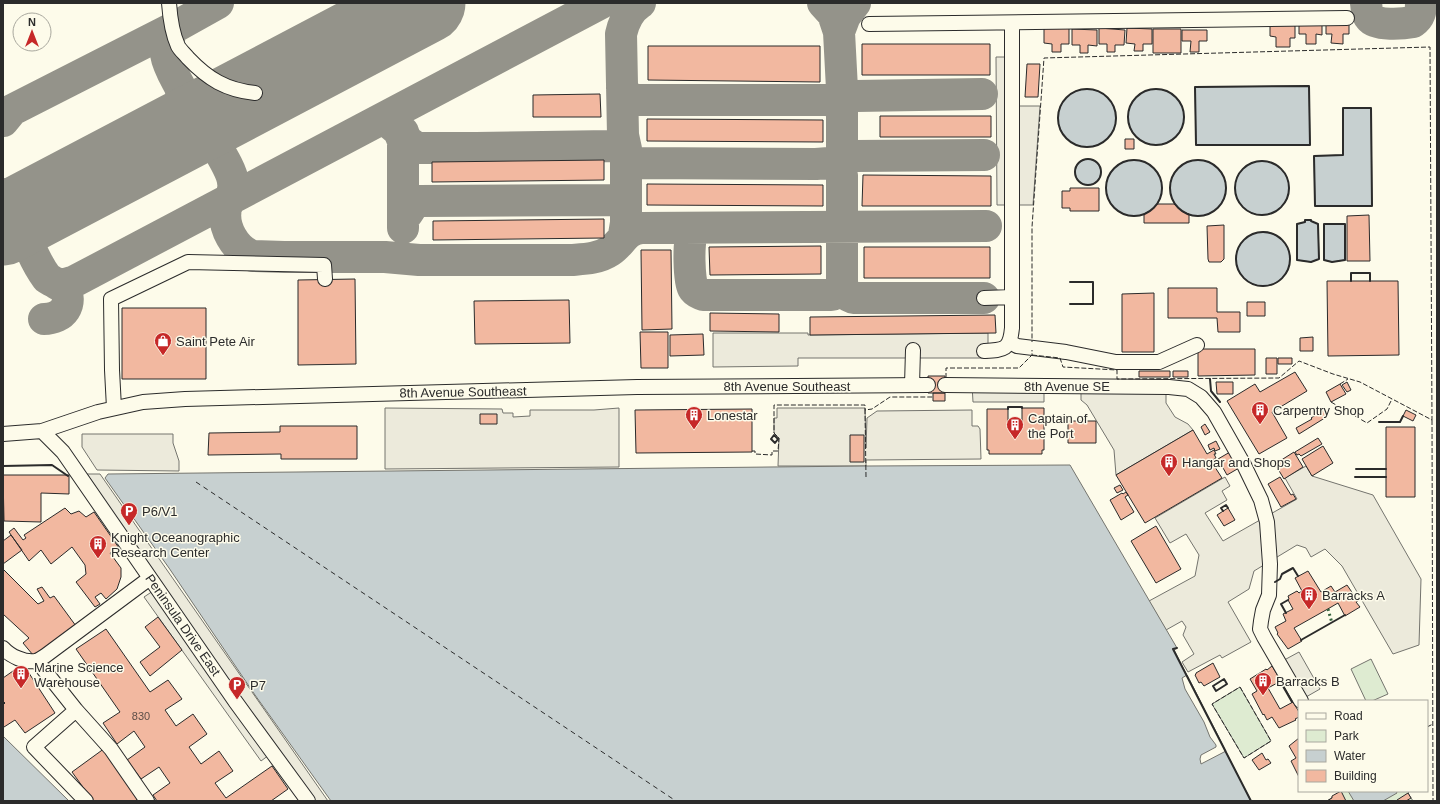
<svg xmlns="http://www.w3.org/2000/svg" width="1440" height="804" font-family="Arial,sans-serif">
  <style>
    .green { fill: #deebd1; stroke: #74746e }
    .parking { fill: #eceadb; stroke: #74746e }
    .water { fill: #c7d0d0; stroke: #74746e }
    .pier { fill: #fdfbea; stroke: #74746e }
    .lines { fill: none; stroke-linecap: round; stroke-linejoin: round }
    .ferry { stroke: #2b2b2b; stroke-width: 1; stroke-dasharray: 5 4; stroke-linecap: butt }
    .taxiway { stroke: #94938a; stroke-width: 32 }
    .runway { stroke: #94938a; stroke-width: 81 }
    .building { fill: #f2b8a0; stroke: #2b2b2b }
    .minor-casing { stroke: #2b2b2b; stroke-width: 16 }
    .minor { stroke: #fdfbea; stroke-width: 14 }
    .hedge { stroke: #34623c; stroke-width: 3; stroke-dasharray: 2 3; stroke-linecap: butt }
    .fence { stroke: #2b2b2b; stroke-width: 1; stroke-dasharray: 5 2; stroke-linecap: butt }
    .wall { stroke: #2b2b2b; stroke-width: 2 }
    .labels { text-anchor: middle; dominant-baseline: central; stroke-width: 3; stroke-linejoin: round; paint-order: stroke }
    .number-label { font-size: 11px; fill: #5d4e48 }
    .poi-label { font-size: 13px; fill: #2b2b2b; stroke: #fdfbea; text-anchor: start }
    .street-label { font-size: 13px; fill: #2b2b2b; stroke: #fdfbea }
  </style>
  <rect width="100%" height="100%" fill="#fdfbea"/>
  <path class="green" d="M1371 659 1388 694 1372 701H1366L1351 669Z
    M1240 687 1271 741 1244 758 1212 704Z
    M1341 791H1410L1408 793 1413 801H1327Z"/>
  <path class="parking" d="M996 57H1012V106H1040L1033 205H997Z
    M713 333H808V335L988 333V358H798V366L713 367Z
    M972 385 1044 386V402H973Z
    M1081 391 1166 392V403L1175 417 1188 424 1193 430 1116 475 1114 450 1087 405 1081 400Z
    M385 408 502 409 503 413H513V417L530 416V410H594L619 408V467L385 469Z
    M777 408H865L866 448 867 418 877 411 972 410V426H978L980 429 981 459 866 460V466H778L779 438 774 433V418H777Z
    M82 434H173V443L179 461V471L97 470 82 447Z
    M1306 466 1312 476 1373 495 1421 579 1419 645 1393 654 1342 566 1325 549 1311 557 1306 548 1297 545 1254 571 1249 589 1228 602 1251 642 1222 658 1220 655 1188 672 1182 662 1194 654 1183 635 1186 627 1182 621 1166 630 1149 601 1195 576 1199 555 1186 534 1170 543 1155 518 1225 477 1230 486 1222 491 1227 500 1205 513 1223 541 1297 499 1285 478Z
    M87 474H100L328 801H313L277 749 261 761 144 597 162 585Z
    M1299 652 1320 689 1299 701 1275 665Z"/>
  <path class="water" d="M1309 86 1310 145H1196L1195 87Z
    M1128 117a28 28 0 1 1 56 0a28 28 0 1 1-56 0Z
    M1058 118a29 29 0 1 1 58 0a29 29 0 1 1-58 0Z
    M1343 108H1371L1372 206H1315L1314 156 1343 155Z
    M1075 172a13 13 0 1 1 26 0a13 13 0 1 1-26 0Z
    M1170 188a28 28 0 1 1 56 0a28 28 0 1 1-56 0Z
    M1106 188a28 28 0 1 1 56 0a28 28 0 1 1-56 0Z
    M1235 188a27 27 0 1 1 54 0a27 27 0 1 1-54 0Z
    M1305 220H1311V221L1318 224 1319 259 1311 262 1297 260V224L1305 222Z
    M1324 224H1345V260L1332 262 1324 260Z
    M1236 259a27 27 0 1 1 54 0a27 27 0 1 1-54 0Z
    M1070 465 1177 648 1174 650 1251 801H331L255 695 169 568 105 478 108 474 866 466Z
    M3 736 69 801H3Z
    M1348 791H1396L1397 793 1383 801H1354Z"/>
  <path class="pier" d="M1187 675 1226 751 1201 764 1200 759 1201 755 1216 747V745L1210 737 1204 722 1185 689 1182 678Z"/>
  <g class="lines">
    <path class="ferry" d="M196 482 676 801"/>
    <path class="taxiway" d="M823 3 833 14 839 32
      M1366 3C1367 8 1366 14 1370 18 1376 26 1403 24 1413 22 1420 17 1421 11 1421 3
      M175 27C157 49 169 66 180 87
      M622 88 626 95 635 100H827C835 101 840 104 842 112
      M827 100 856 96 982 94
      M3 121 12 110 175 27 218 3
      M392 125 399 131 403 141V228
      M403 132C405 140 410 144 418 148H476L611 146 618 143 623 135
      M175 134C186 117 185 106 180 87 194 105 208 113 231 105
      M211 137C217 148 232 170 233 182 235 192 229 199 226 208 222 227 235 250 253 256L284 257H385L419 260H571C584 259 598 259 610 251 622 243 625 230 641 228L986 226
      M834 162 840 158 842 151V89L839 32 845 16 855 3
      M829 163C837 164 841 168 842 176V282C843 290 846 297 855 298H984
      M626 175 629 168 637 163 816 164 829 163 855 156 984 155
      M3 194C18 205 27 207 46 202
      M36 207C33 212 28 217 26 223 21 235 39 267 47 278L52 281 64 287C74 304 63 319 44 319
      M403 218C410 213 410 204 419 201L615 200 621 198 626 189
      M702 228C698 229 694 231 692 235 688 241 689 281 693 288 695 292 699 293 703 295H831C838 294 841 289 842 282
      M624 235 626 223V149L623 135 621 34C624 21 629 10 640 3
      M57 284H65L75 281 601 3"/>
    <path class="runway" d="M3 225 425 3"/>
  </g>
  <path class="building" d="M1270 24 1295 25V38H1290V47H1276V37L1270 36Z
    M1299 24 1322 25V35L1316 34V44H1306V34H1299Z
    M1326 24H1349V34H1343V44L1331 43 1332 34H1326Z
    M1044 27H1069V44H1061V52H1052V44L1044 43Z
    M1099 28 1125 30 1124 45H1115V52H1107V44H1099Z
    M1127 28 1152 29V44H1143V51H1134L1135 44 1126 43Z
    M1072 29 1097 30V46L1088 45V53H1080V45H1072Z
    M1153 29H1181V53H1153Z
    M1182 30H1207V41H1199V52H1190L1191 41H1182Z
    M862 44H990V75H862Z
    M648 46H820V82L648 80Z
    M1027 64H1040L1038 97H1025Z
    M600 94 601 117H533V95Z
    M880 116H991V137H880Z
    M647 119 823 120V142L647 141Z
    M1125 139H1134V149H1125Z
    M604 160V180L432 182V162Z
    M863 175 991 176V206H862Z
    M647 184 823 185V206L647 205Z
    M1070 188H1099V211H1070V208H1062V191H1070Z
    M1157 204H1174L1183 212 1189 214V223H1144V214L1150 211Z
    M1369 215 1370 261H1347V216Z
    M604 219V238L433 240V221Z
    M1224 225V259L1221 262H1209L1208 259 1207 226Z
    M821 246V274L710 275 709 247Z
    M864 247H990V278H864Z
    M641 250H671L672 329 642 330Z
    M355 279 356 364 298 365V280Z
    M1327 281H1398L1399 355 1328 356Z
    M1168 288H1217V312H1240V332H1218L1217 318H1168Z
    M1154 293V352H1122V294Z
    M569 300 570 343 475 344 474 301Z
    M1247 302H1265V316H1247Z
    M122 308H206V379H122Z
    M710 313 779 314V332L710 331Z
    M995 315 996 333 810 335V317Z
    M640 332H668V368H641Z
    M703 334 704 355 670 356V335Z
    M1313 337V351H1300V338Z
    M1198 349H1255V375L1198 376Z
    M1266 358H1277V374H1266Z
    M1278 358H1292V364H1278Z
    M1139 371H1170V377H1139Z
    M1173 371H1188V377H1173Z
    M1295 372 1307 391 1272 412 1287 438 1259 454 1227 401 1255 384 1260 392Z
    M928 376H945V393H928Z
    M1216 382H1233V394H1217Z
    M1347 382 1351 390 1347 392 1342 385Z
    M1340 384 1346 394 1331 402 1326 392Z
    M933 393H945V401H933Z
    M1022 408H1044V450H1042V454H989V450H987V409H1008V428H1013V421H1018V427H1022Z
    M752 409V452L636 453 635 410Z
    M1324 410 1328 416 1299 434 1296 428 1312 419 1311 418Z
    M1406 410 1416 415 1413 421 1403 416Z
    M480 414H497V424H480Z
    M1068 421H1096V443H1068Z
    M1205 424 1210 432 1205 435 1201 427Z
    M280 426H357V459H281V454L208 455 209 433 280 432Z
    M1386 427H1415V497H1386Z
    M1193 430 1207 454 1214 450 1216 454H1214L1216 458 1211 461 1222 478 1145 523 1116 475Z
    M850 435H864V462H850Z
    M1318 438 1322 444 1301 456 1299 454 1297 455 1295 452Z
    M1216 441 1220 449 1215 451 1214 448 1210 450 1208 445Z
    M1323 446 1333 463 1312 476 1302 459Z
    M1230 452 1239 468 1227 475 1218 459Z
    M1294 452 1303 467 1284 479 1275 464Z
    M3 475H69V494L41 493V522L4 521Z
    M1280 477 1291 495 1293 494 1296 499 1281 507 1268 484Z
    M1120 485 1123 490 1117 493 1114 488Z
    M1126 492 1128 495 1125 497 1134 512 1121 520 1110 500 1122 493 1123 494Z
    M65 508 71 514 79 511 86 517 94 512 119 548 110 553 121 568V577L117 589 106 599 101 593 95 597 100 604 95 607 76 582 86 574 85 565 72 547 51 564 41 550 29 561 9 532 14 528 23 540 26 538 24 535Z
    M1228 508 1235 520 1224 526 1217 515Z
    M1156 526 1181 569 1156 583 1131 541Z
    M11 535 22 550 3 564V541Z
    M3 569 38 604 44 601 37 589 42 587 50 598 54 596 76 626 48 647 33 655 23 643 29 638 3 614Z
    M1308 571 1321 592 1331 586 1335 592 1347 585 1358 601 1356 602 1360 607 1345 616 1338 603 1326 610 1294 628 1302 641 1288 649 1277 634 1278 633 1275 627 1286 621 1283 614 1293 609 1288 600 1289 599 1288 596 1297 591 1299 593 1302 591 1295 578Z
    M158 617 182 650 150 676 140 662 160 647 145 627Z
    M106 629 150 692 168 680 182 699 165 710 176 726 193 714 207 734 189 747 201 764 219 751 233 771 215 783 226 798 272 766 288 789 271 801H157L153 795 170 783 159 767 141 779 127 760 145 747 134 731 117 744 103 723 120 712 76 649Z
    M1213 663 1220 677 1204 686 1201 682 1199 683 1195 675 1196 674V673Z
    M23 664 55 713 25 733 15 720 4 727 3 726V705L5 703 3 701V678Z
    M1272 666 1281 681 1268 688 1280 709 1293 702 1299 712V717L1295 719 1296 720 1279 728 1272 717 1267 720 1264 714 1263 715 1252 694 1257 691 1250 679 1266 669 1267 670Z
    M1299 738V777L1291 761 1296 758 1289 746Z
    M105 748 140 797 135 801H93L72 772Z
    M1262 753 1266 760 1268 759 1271 763 1259 770 1252 760Z
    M1341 791 1346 801H1327L1332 798V796Z
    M1408 793 1411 798 1406 801H1398L1397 800Z"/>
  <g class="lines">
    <defs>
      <path id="minor" d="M169 3C170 17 172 33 178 46 180 50 185 54 188 58 208 79 226 90 255 93
        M869 24 1347 18
        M984 298 1012 297
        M1010 342 1017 346 1066 352 1116 362H1159L1197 345
        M984 351C1004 350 1010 350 1012 328V23
        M912 385 913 350
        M945 385 1169 387 1188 389 1201 397 1214 412 1244 465 1261 500 1267 522 1270 564 1269 595 1263 610 1261 621 1260 629 1264 637 1301 701
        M114 408 112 370 111 299 188 262 324 265 325 279
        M42 431 63 452 235 701 308 801
        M3 434 42 431 98 412 143 402 185 399 637 387 928 385
        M3 648C10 656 25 663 36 661 39 660 42 658 45 656L150 578
        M37 661 76 710 34 747 86 801
        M76 710 111 749 147 801"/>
    </defs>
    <use href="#minor" class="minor-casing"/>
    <use href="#minor" class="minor"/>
    <path class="hedge" d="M1328 609 1332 623"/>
    <path class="fence" d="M1032 355 1060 358 1063 367 1117 370V379L1279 378 1299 361 1333 374 1360 382 1432 420 1430 47 1044 58 1032 227V342
      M946 378V368H1019L1032 355V350
      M1340 384 1348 379
      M1331 402 1367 423 1387 409 1392 399
      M1432 420 1433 801
      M752 451H755V454L772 455V451H778L779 438 774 433V405H865V410
      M866 477 865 410 872 409 890 397H933
      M1240 687 1271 741 1244 758 1212 704Z
      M1427 727 1433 724"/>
    <path class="wall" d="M1309 86 1310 145H1196L1195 87Z
      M1128 117a28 28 0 1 1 56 0a28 28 0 1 1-56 0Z
      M1058 118a29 29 0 1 1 58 0a29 29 0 1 1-58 0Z
      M1343 108H1371L1372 206H1315L1314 156 1343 155Z
      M1075 172a13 13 0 1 1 26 0a13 13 0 1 1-26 0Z
      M1170 188a28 28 0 1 1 56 0a28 28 0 1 1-56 0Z
      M1106 188a28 28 0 1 1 56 0a28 28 0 1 1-56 0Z
      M1235 188a27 27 0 1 1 54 0a27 27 0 1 1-54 0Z
      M1305 220H1311V221L1318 224 1319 259 1311 262 1297 260V224L1305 222Z
      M1324 224H1345V260L1332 262 1324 260Z
      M1236 259a27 27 0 1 1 54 0a27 27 0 1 1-54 0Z
      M1351 281V273H1370V281
      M1070 282H1093V304H1070
      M1210 379 1211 391 1220 402
      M1008 409V407H1022V408
      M1379 422H1400L1403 416
      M774 435 778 439 775 443 771 439Z
      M3 466 52 465 68 476
      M1356 469H1386
      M1355 477H1386
      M1223 511 1221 508 1226 505 1228 508
      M1275 582 1280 579 1282 574 1293 568 1298 576
      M1286 613 1281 604 1288 600
      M1301 640 1345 615
      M1177 648 1173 649 1251 801
      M1224 679 1227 684 1216 691 1213 686Z
      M1280 681 1292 702"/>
  </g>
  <defs>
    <symbol id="shop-pin" viewBox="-11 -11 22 30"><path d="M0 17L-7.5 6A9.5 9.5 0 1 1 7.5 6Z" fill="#c62828" stroke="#fdfbea"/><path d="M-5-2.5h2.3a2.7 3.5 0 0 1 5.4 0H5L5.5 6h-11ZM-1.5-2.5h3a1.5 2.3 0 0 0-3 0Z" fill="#fff"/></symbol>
    <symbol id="building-pin" viewBox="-11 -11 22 30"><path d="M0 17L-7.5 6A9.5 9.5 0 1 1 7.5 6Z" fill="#c62828" stroke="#fdfbea"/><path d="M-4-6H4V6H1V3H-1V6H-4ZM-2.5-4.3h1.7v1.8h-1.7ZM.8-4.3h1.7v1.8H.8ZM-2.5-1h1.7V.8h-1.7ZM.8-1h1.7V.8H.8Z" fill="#fff"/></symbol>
    <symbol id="parking-pin" viewBox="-11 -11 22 30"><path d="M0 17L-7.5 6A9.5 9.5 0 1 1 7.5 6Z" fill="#c62828" stroke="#fdfbea"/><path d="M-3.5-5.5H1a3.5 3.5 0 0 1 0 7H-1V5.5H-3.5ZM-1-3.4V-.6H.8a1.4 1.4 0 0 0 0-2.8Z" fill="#fff"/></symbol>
  </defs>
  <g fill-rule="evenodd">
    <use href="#shop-pin" x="153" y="331" width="20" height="27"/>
    <use href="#building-pin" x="1250" y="400" width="20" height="27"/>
    <use href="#building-pin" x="684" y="405" width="20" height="27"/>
    <use href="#building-pin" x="1005" y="415" width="20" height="27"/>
    <use href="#building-pin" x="1159" y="452" width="20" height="27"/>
    <use href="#parking-pin" x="119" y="501" width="20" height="27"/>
    <use href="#building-pin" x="88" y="534" width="20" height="27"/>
    <use href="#building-pin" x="1299" y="585" width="20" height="27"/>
    <use href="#building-pin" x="11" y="664" width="20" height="27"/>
    <use href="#building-pin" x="1253" y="671" width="20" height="27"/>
    <use href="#parking-pin" x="227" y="675" width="20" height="27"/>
  </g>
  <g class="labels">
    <g class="number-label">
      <text x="141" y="716">830</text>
    </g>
    <g class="poi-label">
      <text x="176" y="341">Saint Pete Air</text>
      <text x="1273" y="410">Carpentry Shop</text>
      <text x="707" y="415">Lonestar</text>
      <text x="1028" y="418">Captain of<tspan x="1028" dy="15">the Port</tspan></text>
      <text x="1182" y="462">Hangar and Shops</text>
      <text x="142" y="511">P6/V1</text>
      <text x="111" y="537">Knight Oceanographic<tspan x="111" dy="15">Research Center</tspan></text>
      <text x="1322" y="595">Barracks A</text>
      <text x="34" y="667">Marine Science<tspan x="34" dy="15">Warehouse</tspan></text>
      <text x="1276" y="681">Barracks B</text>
      <text x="250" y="685">P7</text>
    </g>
    <g class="street-label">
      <text x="787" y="386">8th Avenue Southeast</text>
      <text x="1067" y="386">8th Avenue SE</text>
      <text transform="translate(463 392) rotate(-1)">8th Avenue Southeast</text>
      <text transform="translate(183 625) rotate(55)">Peninsula Drive East</text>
    </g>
  </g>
  <rect width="1440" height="804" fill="none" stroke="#2b2b2b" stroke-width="8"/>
  <rect x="1298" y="700" width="130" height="92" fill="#fdfbea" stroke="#a9a89e"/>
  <rect x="1306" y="713" width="20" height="6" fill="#fdfbea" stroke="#a9a89e"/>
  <text x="1334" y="720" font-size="12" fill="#2b2b2b">Road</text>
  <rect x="1306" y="730" width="20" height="12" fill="#deebd1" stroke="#a9a89e"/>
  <text x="1334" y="740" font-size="12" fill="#2b2b2b">Park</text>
  <rect x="1306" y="750" width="20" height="12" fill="#c7d0d0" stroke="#a9a89e"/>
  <text x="1334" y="760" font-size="12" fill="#2b2b2b">Water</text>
  <rect x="1306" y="770" width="20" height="12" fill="#f2b8a0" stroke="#a9a89e"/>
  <text x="1334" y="780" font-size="12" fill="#2b2b2b">Building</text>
  <g transform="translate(32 32)"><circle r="19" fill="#fdfbea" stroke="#a9a89e"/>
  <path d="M0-3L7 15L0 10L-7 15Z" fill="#c62828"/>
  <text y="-6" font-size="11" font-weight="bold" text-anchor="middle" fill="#2b2b2b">N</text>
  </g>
</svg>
